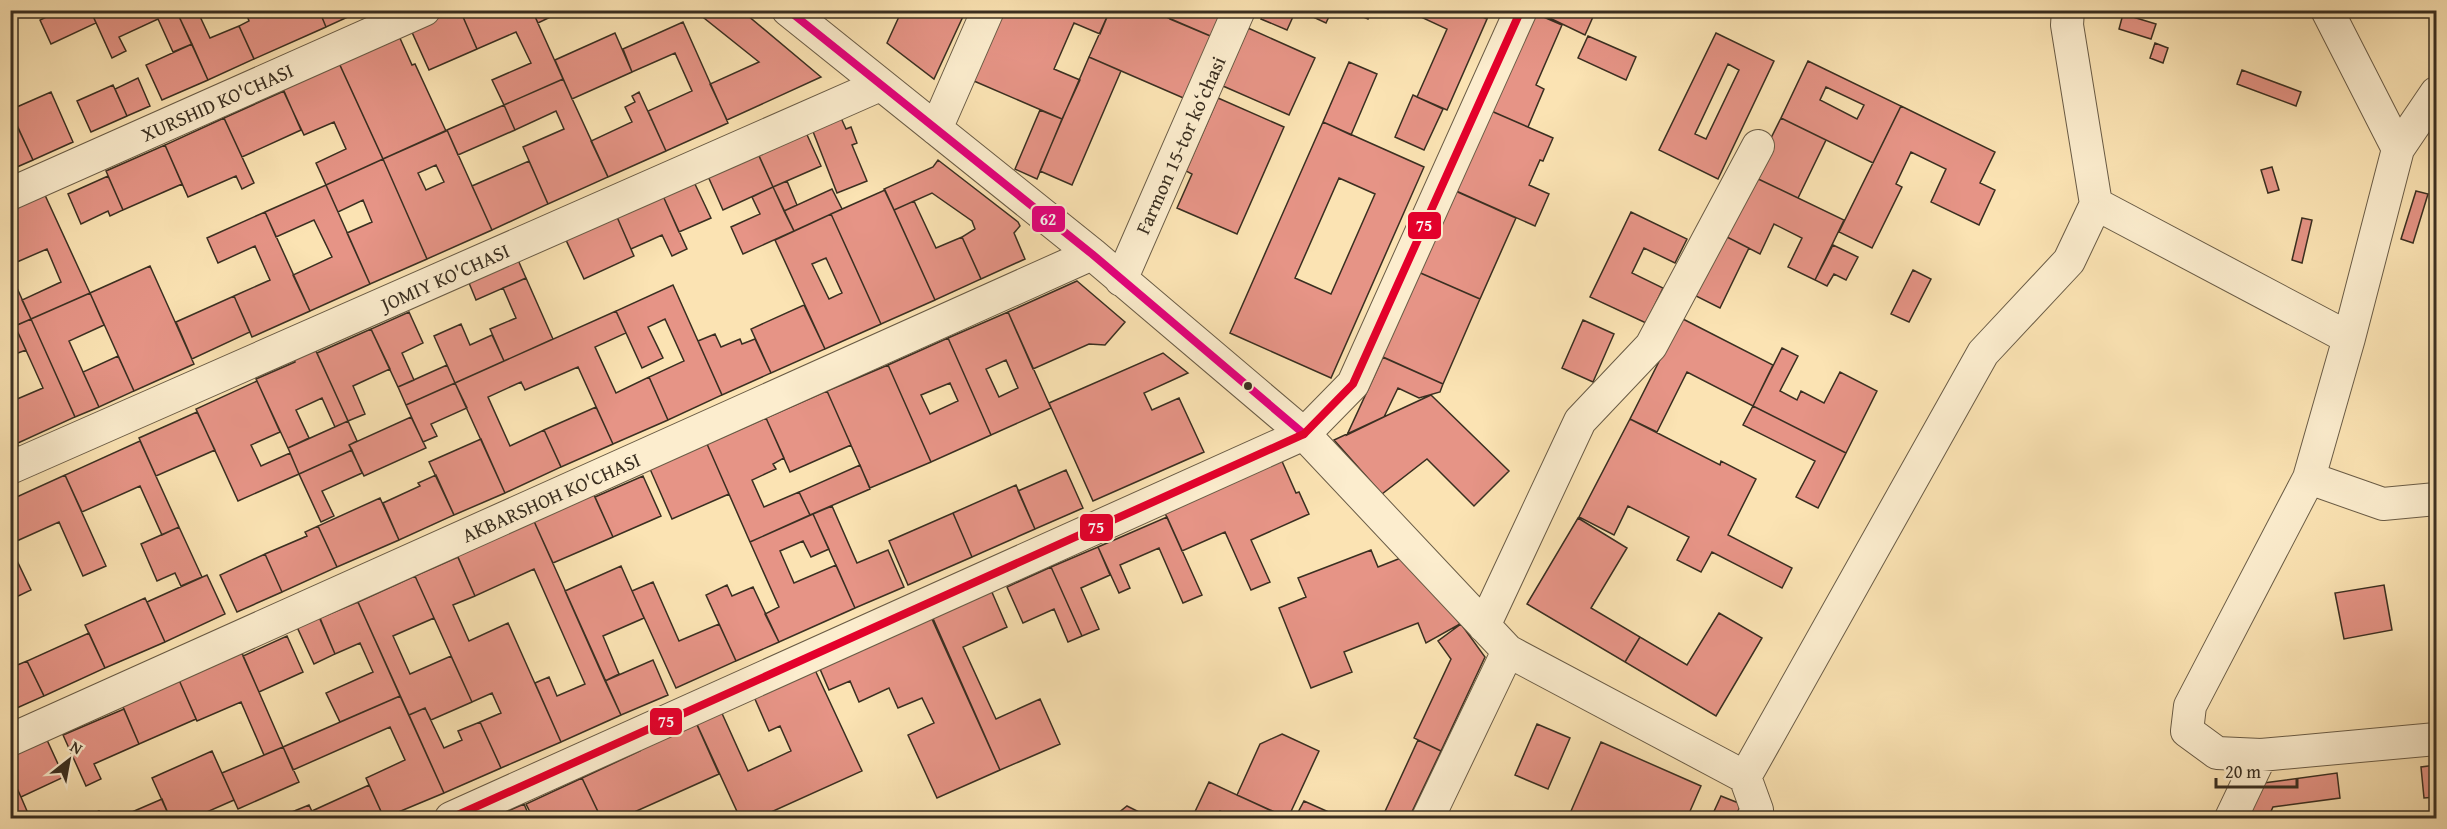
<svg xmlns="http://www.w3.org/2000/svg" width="2447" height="829" font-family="'Gentium Book Plus',serif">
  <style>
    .building { fill: #e69486; stroke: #3a2f21; stroke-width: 1.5; fill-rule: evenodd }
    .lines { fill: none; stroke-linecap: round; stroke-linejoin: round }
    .minor-casing { stroke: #6a5c46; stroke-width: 34 }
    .minor { stroke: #fcedce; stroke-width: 32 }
    .bus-1-casing { stroke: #fcedce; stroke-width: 12 }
    .bus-2-casing { stroke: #fcedce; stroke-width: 12 }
    .bus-1 { stroke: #e5007d; stroke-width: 8 }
    .bus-2 { stroke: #e4002b; stroke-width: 8 }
    .bus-dot { fill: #3a2f21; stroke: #fcedce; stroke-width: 2 }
    .labels { text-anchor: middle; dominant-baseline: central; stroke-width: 6; stroke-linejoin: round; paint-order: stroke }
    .street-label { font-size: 20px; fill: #3a2f21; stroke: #fcedce }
    .line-badge { stroke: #fcedce; stroke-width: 2 }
    .badge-label { font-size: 16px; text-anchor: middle; font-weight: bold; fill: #fff }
  </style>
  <rect width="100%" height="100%" fill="#fbe3b3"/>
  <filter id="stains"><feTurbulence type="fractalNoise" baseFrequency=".00333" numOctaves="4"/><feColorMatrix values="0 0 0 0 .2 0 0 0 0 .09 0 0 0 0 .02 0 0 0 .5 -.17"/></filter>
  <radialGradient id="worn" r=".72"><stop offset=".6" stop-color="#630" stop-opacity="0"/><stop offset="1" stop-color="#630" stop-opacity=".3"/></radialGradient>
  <path class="building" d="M61 10H103L104 12 93 16 96 23 51 44 40 20Z
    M106 10H176L192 44 173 52 158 19 119 37 126 51 112 58 93 16Z
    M176 10H197L210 38 239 26 254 59 208 80Z
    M245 10H319L326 27 254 59 239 26 249 21Z
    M319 10H363L326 27Z
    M454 10H460L477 49 429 70 411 30Z
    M460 10H532L563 79 504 105 492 80 531 63 516 32 477 49Z
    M532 10H565L538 23Z
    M695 10H715L704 18Z
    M715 10H741L821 77 727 120 710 84 759 62 704 18Z
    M902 10H966L934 79 887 43Z
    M1004 10H1110L1100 34 1074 23 1054 69 1080 80 1062 119 974 81Z
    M1110 10H1150L1215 38 1188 100 1089 57Z
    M1174 10H1227L1215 38 1170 19Z
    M1265 10H1296L1287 30 1261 19Z
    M1298 10H1332L1326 23Z
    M1348 10H1372L1368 19Z
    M1406 10H1468L1487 19 1447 110 1417 97 1447 29Z
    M1468 10H1491L1487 19Z
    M1533 10H1596L1585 35Z
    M1532 12 1562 25 1536 85 1544 89 1528 127 1489 110Z
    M2123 14 2156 24 2151 39 2119 29Z
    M683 22 728 123 666 151 648 111 692 91 675 53 632 72 623 49Z
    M1248 28 1315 58 1289 115 1223 86Z
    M615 33 632 72 572 99 555 60Z
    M1716 33 1774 61 1718 179 1659 150ZM1728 64 1739 70 1706 139 1695 134Z
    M399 36 412 65 415 64 446 131 383 159 339 63Z
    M1588 36 1636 57 1626 80 1578 58Z
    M2155 43 2168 48 2163 63 2150 58Z
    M192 44 208 80 162 100 146 65Z
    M1089 57 1121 71 1072 185 1040 171Z
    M1808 61 1901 106 1873 163 1781 118ZM1826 87 1864 105 1857 119 1820 100Z
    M1349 62 1377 74 1351 135 1323 122Z
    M339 63 383 159 326 185 316 163 346 149 334 122 304 135 282 88Z
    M2242 70 2301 92 2296 106 2237 84Z
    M138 78 150 106 127 116 115 89Z
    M563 79 608 177 548 204 523 147 564 129 556 111 515 130 504 105Z
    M113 85 127 116 91 132 77 101Z
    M284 91 301 130 242 157 224 118Z
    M51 92 73 142 33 160 10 110Z
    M639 92 666 151 608 177 591 141 632 122 625 107 635 102 632 96Z
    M1413 95 1443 109 1424 150 1395 137Z
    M1218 98 1284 127 1237 234 1177 208 1192 174 1186 171Z
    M504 105 515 130 458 155 447 130Z
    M1901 106 1995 152 1980 183 1995 190 1979 225 1931 202 1946 169 1911 152 1896 184 1902 187 1872 248 1839 232Z
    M1040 110 1062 119 1037 179 1015 169Z
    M1489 110 1553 138 1543 161 1540 160 1529 185 1549 194 1535 226 1454 190Z
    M10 111 33 160 10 170Z
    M224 118 254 183 242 189 236 176 188 197 165 145Z
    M841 118 846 129 851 127 857 143 852 145 867 181 837 193 812 129Z
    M1781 118 1826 140 1798 198 1752 176Z
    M1323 122 1424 167 1331 378 1230 333ZM1339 178 1375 194 1331 294 1295 278Z
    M804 128 821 166 773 187 756 149Z
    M447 130 492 230 427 259 383 159ZM436 165 444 182 426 190 418 173Z
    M165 145 182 184 123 210 106 171Z
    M754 145 773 187 723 210 707 174Z
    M383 159 427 259 370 284 347 233 372 222 363 200 338 212 326 185Z
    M938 160 1018 222 1020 226 1014 233 1025 259 981 279 962 237 975 229 972 221 932 193 894 210 884 189 933 167Z
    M529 161 548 204 492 230 472 186Z
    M2272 167 2279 190 2268 193 2261 170Z
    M108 176 123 210 110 216 108 211 81 224 68 194Z
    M1752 176 1844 220 1815 280 1788 267 1802 238 1774 224 1760 254 1723 235Z
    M787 181 797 205 784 211 773 187Z
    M694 182 711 218 679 232 663 196Z
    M326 185 370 284 310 311 293 275 332 257 314 220 276 237 265 212Z
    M773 187 794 231 743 254 731 227 760 214 752 197Z
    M832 189 842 209 794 231 784 211Z
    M1451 189 1516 218 1480 299 1416 271Z
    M885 190 935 300 881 324 831 214Z
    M2416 191 2428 194 2413 243 2401 239Z
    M44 193 90 293 31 319 22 300 61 282 47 249 10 265V208Z
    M663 196 687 249 672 256 662 235 631 249 617 217Z
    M914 201 936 248 962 237 981 279 935 300 894 210Z
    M265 212 310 311 252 337 234 296 270 280 255 246 218 263 207 238Z
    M1631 212 1687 239 1675 263 1644 248 1632 273 1663 288 1646 323 1590 297Z
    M831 214 881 324 825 349 775 240ZM826 258 842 293 829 299 812 264Z
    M617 217 634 256 584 279 566 240Z
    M2302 218 2312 220 2302 263 2292 260Z
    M1723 235 1749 248 1720 308 1694 295Z
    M1833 245 1858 257 1846 280 1834 274 1827 286 1815 280Z
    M518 260 526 278 476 300 469 283Z
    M150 266 194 364 134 391 90 293Z
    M1913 270 1931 279 1909 322 1891 314Z
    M1416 271 1480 299 1443 384 1378 355Z
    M526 278 553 339 504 361 490 329 516 318 503 288Z
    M1077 281 1125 322 1105 345 1089 344 1033 369 1008 312Z
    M673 285 722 395 668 420 649 377 684 361 665 319 648 327 663 358 642 368 616 311Z
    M17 288 31 319 10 328V291Z
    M90 293 104 325 69 341 99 407 75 417 31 319Z
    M234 296 250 332 192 359 176 322Z
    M804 305 825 349 771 373 751 329Z
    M616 311 626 333 595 347 616 393 649 377 668 420 613 444 578 367 525 390 521 382 488 397 510 446 544 430 561 467 505 493 455 383Z
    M409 312 423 343 402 353 414 380 398 387 371 329Z
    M1008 312 1051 408 991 435 948 338ZM1006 360 1018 388 999 397 986 369Z
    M1681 318 1773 365 1753 406 1687 372 1657 432 1630 419Z
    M31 319 75 417 18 443 10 427V402L43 388 15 326Z
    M1583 320 1614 334 1593 382 1562 368Z
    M461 324 470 345 492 335 504 361 455 383 434 336Z
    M15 326 26 350 10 356V328Z
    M371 329 390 369 353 386 365 414 348 421 317 353Z
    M715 334 721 347 740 339 742 344 755 339 771 373 722 395 698 341Z
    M948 338 991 435 931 462 888 365ZM950 383 958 401 930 414 921 395Z
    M1782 348 1798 356 1780 391 1797 400 1801 391 1824 403 1840 372 1877 391 1846 453 1753 406Z
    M315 349 348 421 335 427 322 398 296 410 309 438 288 448 256 379 295 362 294 359Z
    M1163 353 1188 373 1144 393 1152 410 1179 398 1204 452 1093 501 1049 403Z
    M118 356 134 391 99 407 83 372Z
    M1383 357 1443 384 1440 392 1419 398 1398 388 1384 417 1347 435Z
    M447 365 455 383 406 405 398 387Z
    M888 365 931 462 870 488 827 391Z
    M257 381 280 432 251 445 261 466 290 453 299 474 238 501 196 409Z
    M455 383 467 408 431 424 437 436 423 442 406 405Z
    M827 391 851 445 790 472 766 418Z
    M1431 395 1509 471 1474 506 1427 459 1382 494 1334 440Z
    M1753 406 1846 453 1818 508 1796 497 1815 461 1743 425Z
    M596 407 613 444 561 467 544 430Z
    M197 412 215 450 156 476 139 438Z
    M411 417 426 448 364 476 349 445Z
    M766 418 784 458 773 464 776 469 752 480 764 507 799 492 810 515 750 542 707 444Z
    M1630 419 1720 465 1721 461 1756 479 1728 535 1792 568 1782 588 1712 552 1701 572 1677 560 1689 537 1628 506 1614 535 1579 517Z
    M348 421 357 441 349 445 352 450 299 474 288 448Z
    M10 427 19 447 10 451Z
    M481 439 505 493 454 515 429 462Z
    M140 441 179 527 162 535 140 486 82 512 65 475Z
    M707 444 729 494 672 519 650 469Z
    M352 450 362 473 322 491 334 516 321 522 299 474Z
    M1281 459 1296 493 1299 492 1309 514 1251 540 1270 582 1251 590 1225 532 1182 551 1164 511Z
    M860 465 870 489 810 515 799 492Z
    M1066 470 1083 508 1035 529 1018 491Z
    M65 475 106 566 83 576 59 522 10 544V500Z
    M436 475 454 515 399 540 383 503 420 486 418 483Z
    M643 476 661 516 613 537 595 497Z
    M1016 485 1035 529 972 557 953 513Z
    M593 493 613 537 553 563 533 519Z
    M380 498 399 540 337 567 318 526Z
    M832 506 857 563 888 550 904 587 855 608 813 514Z
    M953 513 972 557 908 585 889 541Z
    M813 514 829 549 811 557 803 541 780 551 794 583 836 565 855 608 779 642 765 614 779 607 750 542Z
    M1167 517 1202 595 1183 603 1159 548 1120 565 1130 588 1119 593 1098 547Z
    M1578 518 1627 548 1591 608 1640 637 1625 662 1527 604Z
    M533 519 621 715 561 742 535 683 549 677 557 696 585 684 534 569 475 596 456 553Z
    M318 526 337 567 282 592 265 554 307 536 305 532Z
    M179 527 202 577 181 586 175 573 157 581 141 544Z
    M10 546 31 590 12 599 10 595Z
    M1098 547 1110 575 1081 588 1099 629 1082 636 1051 567Z
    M1371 550 1378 567 1406 556 1460 624 1426 643 1418 623 1344 652 1352 672 1311 688 1279 608 1306 597 1298 578Z
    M265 554 282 592 237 612 220 575Z
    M458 557 475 596 453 605 469 641 508 623 561 742 501 768 480 722 501 713 492 693 472 702 415 576Z
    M621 566 644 618 603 636 619 674 605 681 565 591Z
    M1051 567 1082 636 1068 642 1054 609 1023 623 1007 587Z
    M207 575 225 614 165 642 147 602Z
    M415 576 434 618 393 636 410 674 451 656 472 702 431 720 425 708 409 715 358 602Z
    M653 582 679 641 719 624 736 661 676 688 632 591Z
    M727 585 732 596 753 587 779 642 736 661 706 595Z
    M2384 585 2392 630 2344 639 2335 593Z
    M991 590 1007 627 963 647 996 719 1040 699 1060 744 1000 770 931 617Z
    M145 598 165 642 105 668 85 625Z
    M358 602 400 696 340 722 326 693 373 672 360 643 335 654 320 618Z
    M1719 613 1762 638 1716 716 1625 662 1640 637 1687 665Z
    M931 614 1000 770 937 798 908 735 934 723 922 698 898 708 889 688 859 702 850 681 829 690 820 669Z
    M319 617 335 654 314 664 297 627Z
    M1461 624 1485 657 1441 751 1414 738 1451 659 1438 641Z
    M89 633 105 668 44 696 27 661Z
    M287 636 303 672 259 692 243 656Z
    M242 653 283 747 264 755 241 702 197 721 179 680Z
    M653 660 668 695 621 715 605 681Z
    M27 661 44 696 10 711V668Z
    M815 670 862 771 758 818H740L695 720 720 709 748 771 791 751 780 726 769 731 751 690Z
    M179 680 196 719 139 744 122 705Z
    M400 696 444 793 384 818 366 778 405 760 390 727 293 770 283 747Z
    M425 708 444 748 462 740 458 731 480 722 501 768 444 793 409 715Z
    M124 709 139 744 94 764 101 779 86 786 63 735Z
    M693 716 719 774 621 818H601L582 778 640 751 636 742Z
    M1537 724 1570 738 1548 789 1515 775Z
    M1282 734 1319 751 1288 818 1237 795 1260 744Z
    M47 740 64 777 21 797 10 773V756Z
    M1418 740 1441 751 1409 818H1382Z
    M1601 742 1701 786 1687 818H1568Z
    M283 747 299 782 238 809 222 773Z
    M212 751 234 800 202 814 204 818H170L152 778Z
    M2436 765V797L2424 798 2421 767Z
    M10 773 21 797 30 818H10Z
    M2337 773 2340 798 2273 807 2268 818H2239L2256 784Z
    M582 778 601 818H533L526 804Z
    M1209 782 1280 815 1279 818H1235L1220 811 1217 818H1192Z
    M369 785 384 818H315L312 811Z
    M1721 796 1741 804 1735 818H1711Z
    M162 799 170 818H118Z
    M1304 801 1342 818H1295Z
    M524 804 530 818H492Z
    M309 805 315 818H277Z
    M1127 806 1151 818H1112Z
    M99 811 102 818H83Z"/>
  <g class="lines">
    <defs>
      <path id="minor" d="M788 10 1092 254 1304 434 1508 651 1428 818
        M2068 10 2067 25 2096 204 2349 338
        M2327 10 2398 149
        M2436 93 2398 149 2349 338 2309 478 2383 504 2436 499
        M936 129 988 10
        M10 194 424 10
        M1121 280 1239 10
        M10 468 880 85
        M2309 478 2190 706 2187 731 2217 753 2261 755 2436 739
        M1484 626 1580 421 1651 346 1758 146
        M1508 651 1745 777 1757 810 1753 818
        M10 740 1092 254
        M1745 777 1983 353 2069 261 2096 204
        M451 818 1304 434 1353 384 1521 10
        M2231 818 2261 755"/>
    </defs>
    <use href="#minor" class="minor-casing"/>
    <use href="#minor" class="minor"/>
    <defs>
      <path id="bus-1" d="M788 10 1092 254 1304 434"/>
      <path id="bus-2" d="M451 818 1304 434 1353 384 1521 10"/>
    </defs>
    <use href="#bus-1" class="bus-1-casing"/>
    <use href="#bus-2" class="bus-2-casing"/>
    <use href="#bus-1" class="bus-1"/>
    <use href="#bus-2" class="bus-2"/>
  </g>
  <circle class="bus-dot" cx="1248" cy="386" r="5"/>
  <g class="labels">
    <g class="street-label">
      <text transform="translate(217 102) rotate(-24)">XURSHID KO'CHASI</text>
      <text transform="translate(1180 145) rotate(-66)">Farmon 15-tor koʻchasi</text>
      <text transform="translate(445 277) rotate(-24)">JOMIY KO'CHASI</text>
      <text transform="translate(551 497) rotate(-24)">AKBARSHOH KO'CHASI</text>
    </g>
  </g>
  <g class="line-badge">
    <rect x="1031" y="205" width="35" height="28" rx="6" fill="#e5007d"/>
    <rect x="1407" y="211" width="35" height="29" rx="6" fill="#e4002b"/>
    <rect x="1079" y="513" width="35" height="29" rx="6" fill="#e4002b"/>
    <rect x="649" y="707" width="34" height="29" rx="6" fill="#e4002b"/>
  </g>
  <g class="badge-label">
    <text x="1048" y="225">62</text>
    <text x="1424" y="231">75</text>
    <text x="1096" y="533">75</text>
    <text x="666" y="727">75</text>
  </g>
  <rect width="2447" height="829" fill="none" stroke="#fbe3b3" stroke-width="36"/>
  <rect x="12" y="12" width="2423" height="805" fill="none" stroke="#3a2f21" stroke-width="3"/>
  <rect x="18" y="18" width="2411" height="793" fill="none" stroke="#3a2f21" stroke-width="1.5"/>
  <g transform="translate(69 760) rotate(31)" stroke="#fcedce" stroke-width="4.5" paint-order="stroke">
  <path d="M0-4.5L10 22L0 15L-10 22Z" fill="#3a2f21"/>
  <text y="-9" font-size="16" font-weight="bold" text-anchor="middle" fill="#3a2f21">N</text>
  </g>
  <path d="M2216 778v9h81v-9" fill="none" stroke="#3a2f21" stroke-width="3"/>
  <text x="2225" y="778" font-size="18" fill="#3a2f21" stroke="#fcedce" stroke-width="4.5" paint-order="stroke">20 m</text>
  <rect width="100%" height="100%" filter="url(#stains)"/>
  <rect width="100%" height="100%" fill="url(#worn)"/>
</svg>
